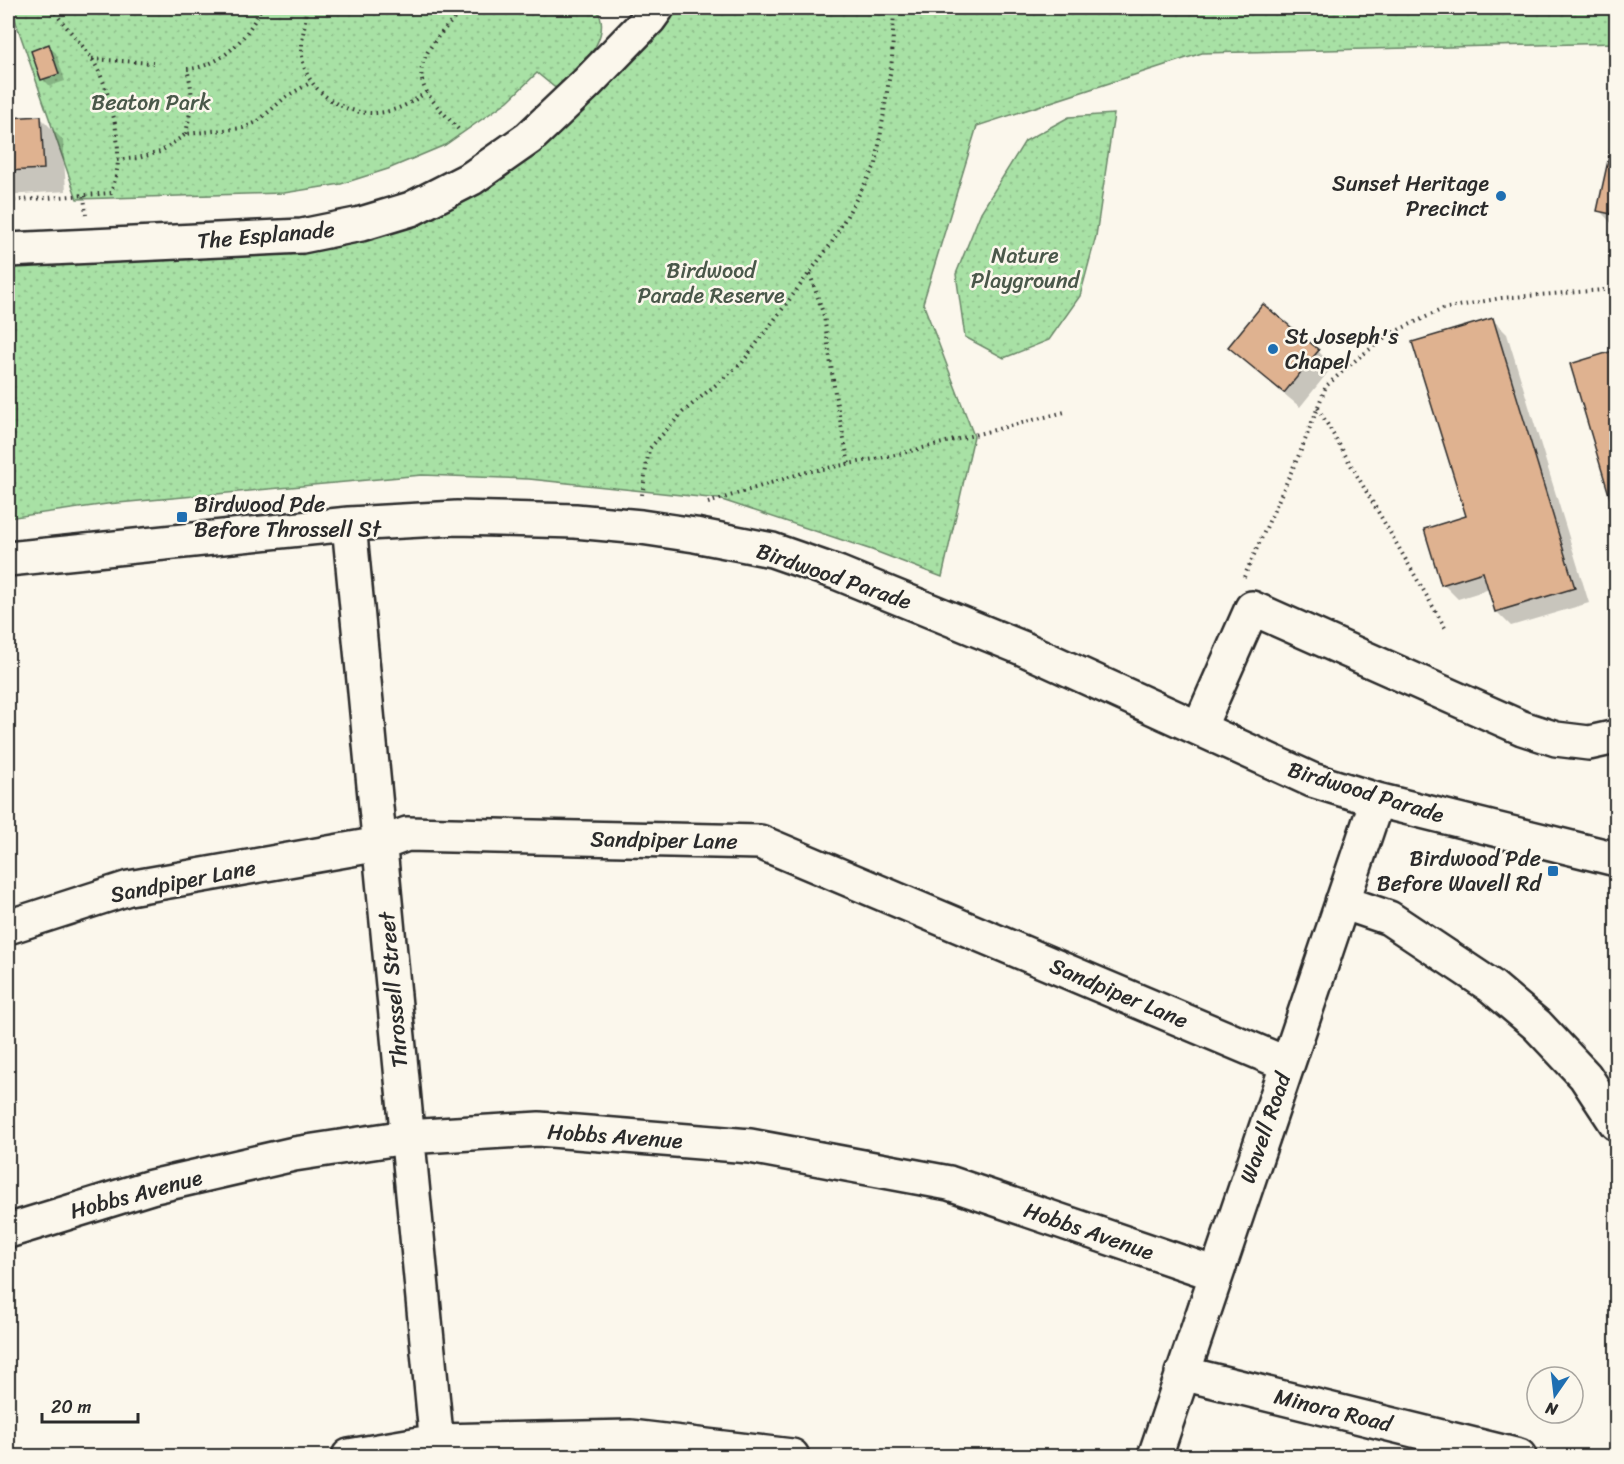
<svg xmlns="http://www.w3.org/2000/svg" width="1624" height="1464" font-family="Sriracha,sans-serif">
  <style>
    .park { fill: url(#park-dots); stroke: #6a8668; stroke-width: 1.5 }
    .shadow { fill: #0003 }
    .building { fill: #dfb290; stroke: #2b2b2b; stroke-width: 1.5 }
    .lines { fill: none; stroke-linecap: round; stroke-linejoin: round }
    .minor-casing { stroke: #2b2b2b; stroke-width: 38 }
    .path { stroke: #2b2b2b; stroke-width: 4; stroke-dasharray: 1.5 4.5; stroke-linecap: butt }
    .minor { stroke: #fbf7ec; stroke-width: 33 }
    .poi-dot { fill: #1f6fb2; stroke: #fbf7ec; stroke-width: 2 }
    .labels { text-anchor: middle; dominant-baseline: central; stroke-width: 5; stroke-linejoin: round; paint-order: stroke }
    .park-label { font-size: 22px; fill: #4a584a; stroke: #fbf7ec }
    .poi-label { font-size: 22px; fill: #2b2b2b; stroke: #fbf7ec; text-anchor: end }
    .street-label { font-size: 22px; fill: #2b2b2b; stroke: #fbf7ec }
  </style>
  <defs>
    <pattern id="park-dots" width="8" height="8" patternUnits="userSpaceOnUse" patternTransform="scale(1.5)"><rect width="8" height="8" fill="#a8e1a5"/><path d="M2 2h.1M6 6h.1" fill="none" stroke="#91c18e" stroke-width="1.8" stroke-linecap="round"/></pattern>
  </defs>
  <rect width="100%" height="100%" fill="#fbf7ec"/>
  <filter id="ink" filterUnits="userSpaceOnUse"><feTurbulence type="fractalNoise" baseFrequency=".0167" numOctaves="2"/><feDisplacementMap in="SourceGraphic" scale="12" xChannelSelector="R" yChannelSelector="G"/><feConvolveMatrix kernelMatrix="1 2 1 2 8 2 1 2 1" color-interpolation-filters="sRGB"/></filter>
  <g filter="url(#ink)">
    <path class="park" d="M11 8H596C616 37 577 70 559 91L537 73 508 101 445 145 388 169 341 184 284 193 77 199Z
      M673 8H1616V43L1202 53 977 126 923 303 974 436 942 577 872 550 719 499 529 479 422 475 107 504 8 518V267L307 251 367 240 422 224 483 190 541 147 594 100Z
      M1114 114 1096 236 1080 296 1049 340 1004 358 965 337 956 274 981 212 1025 141 1069 117Z"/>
    <path class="shadow" d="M48 46 56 53 65 81 50 86 43 79Z
      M40 117 63 140 66 191 8 195V120Z
      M1612 148 1616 149V228L1599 210Z
      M1263 306 1318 351 1333 366 1300 407 1245 362 1230 347Z
      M1492 319 1507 334 1589 603 1511 626 1496 611 1490 589 1458 599 1443 584 1468 517Z
      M1616 351V513L1571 365Z"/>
    <path class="building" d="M49 44 59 74 41 80 31 51Z
      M41 116 44 169 8 171V118Z
      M1611 147 1616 148V215L1597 211Z
      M1263 304 1319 350 1284 393 1228 347Z
      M1493 318 1575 588 1495 612 1483 572 1441 585 1424 529 1466 516 1412 342Z
      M1616 350V518L1570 364Z"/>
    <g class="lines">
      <defs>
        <path id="minor" d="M8 250 302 236 361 224 411 209 472 178 529 138 586 84 649 19 657 8
          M349 524 438 1456
          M8 559 349 524 457 518 575 521 641 527 695 535 772 550 838 573 1022 648 1312 780 1377 800 1616 859
          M1199 728 1252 608 1522 728 1556 739 1589 743 1616 737
          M1342 902 1389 918 1491 986 1537 1025 1585 1076 1616 1123
          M8 927 129 888 380 844 407 834 760 842 1287 1064
          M8 1231 151 1187 294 1154 406 1137 539 1129 750 1146 949 1183 1216 1274
          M1182 1373 1519 1456
          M349 1456 437 1441 631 1437 792 1456
          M1155 1456 1377 800"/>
      </defs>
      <use href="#minor" class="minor-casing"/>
      <path class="path" d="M306 8C306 26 299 44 303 62 309 93 346 115 376 113 395 112 412 103 426 92
        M92 59 153 63
        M458 129C448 117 435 106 427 92 407 61 445 30 464 8
        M186 134C191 105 195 99 187 69 222 67 248 37 261 8
        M117 160 138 158 160 152 186 134 243 128 257 122 287 96 310 83
        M84 196 86 215
        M8 201 111 193C113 186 116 178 117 170 122 140 109 85 92 59 80 41 64 26 52 8
        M810 274 824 316 836 400 849 464
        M1318 408 1447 631
        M642 495 649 449 683 412 742 363 831 244 876 164 892 60 894 8
        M708 503 802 473 895 455 1065 412
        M1244 577 1302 448 1326 386 1358 358 1392 333 1443 309 1501 298 1616 289"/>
      <use href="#minor" class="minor"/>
    </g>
  </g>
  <g class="poi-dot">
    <circle cx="1501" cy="196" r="6"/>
    <circle cx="1273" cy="349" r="6"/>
    <rect x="176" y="511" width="12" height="12" rx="3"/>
    <rect x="1547" y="865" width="12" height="12" rx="3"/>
  </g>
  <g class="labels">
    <g class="park-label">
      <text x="151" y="102">Beaton Park</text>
      <text x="1025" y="255">Nature<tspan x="1025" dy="25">Playground</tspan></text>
      <text x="711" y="270">Birdwood<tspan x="711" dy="25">Parade Reserve</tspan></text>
    </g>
    <g class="poi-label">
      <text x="1489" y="183">Sunset Heritage<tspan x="1489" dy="25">Precinct</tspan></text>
      <text x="1285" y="336" text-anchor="start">St Joseph's<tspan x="1285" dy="25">Chapel</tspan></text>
      <text x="194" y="504" text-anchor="start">Birdwood Pde<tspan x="194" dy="25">Before Throssell St</tspan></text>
      <text x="1541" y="858">Birdwood Pde<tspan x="1541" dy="25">Before Wavell Rd</tspan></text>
    </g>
    <g class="street-label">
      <text transform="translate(266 235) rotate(-5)">The Esplanade</text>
      <text transform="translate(834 576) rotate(19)">Birdwood Parade</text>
      <text transform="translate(1366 792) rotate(17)">Birdwood Parade</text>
      <text transform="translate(664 840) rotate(1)">Sandpiper Lane</text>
      <text transform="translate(183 881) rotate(-11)">Sandpiper Lane</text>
      <text transform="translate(393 990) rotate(-95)">Throssell Street</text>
      <text transform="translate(1119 993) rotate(23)">Sandpiper Lane</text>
      <text transform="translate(1265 1128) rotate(-71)">Wavell Road</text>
      <text transform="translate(615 1136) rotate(4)">Hobbs Avenue</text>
      <text transform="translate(136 1194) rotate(-15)">Hobbs Avenue</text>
      <text transform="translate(1089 1231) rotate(19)">Hobbs Avenue</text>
      <text transform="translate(1333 1410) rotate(14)">Minora Road</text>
    </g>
  </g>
  <rect width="1624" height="1464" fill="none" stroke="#fbf7ec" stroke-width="30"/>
  <rect x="15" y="15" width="1594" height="1434" fill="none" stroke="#2b2b2b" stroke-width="2" filter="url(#ink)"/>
  <g transform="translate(1555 1395) rotate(194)"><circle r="28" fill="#fbf7ec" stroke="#a8a59f" stroke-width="1.5"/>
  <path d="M0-4.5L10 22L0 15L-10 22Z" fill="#1f6fb2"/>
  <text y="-9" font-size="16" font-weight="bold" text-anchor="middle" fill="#2b2b2b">N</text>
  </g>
  <path d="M42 1413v9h96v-9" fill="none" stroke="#2b2b2b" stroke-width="3"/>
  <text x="51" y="1413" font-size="18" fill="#2b2b2b" stroke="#fbf7ec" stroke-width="4.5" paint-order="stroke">20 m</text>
</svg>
